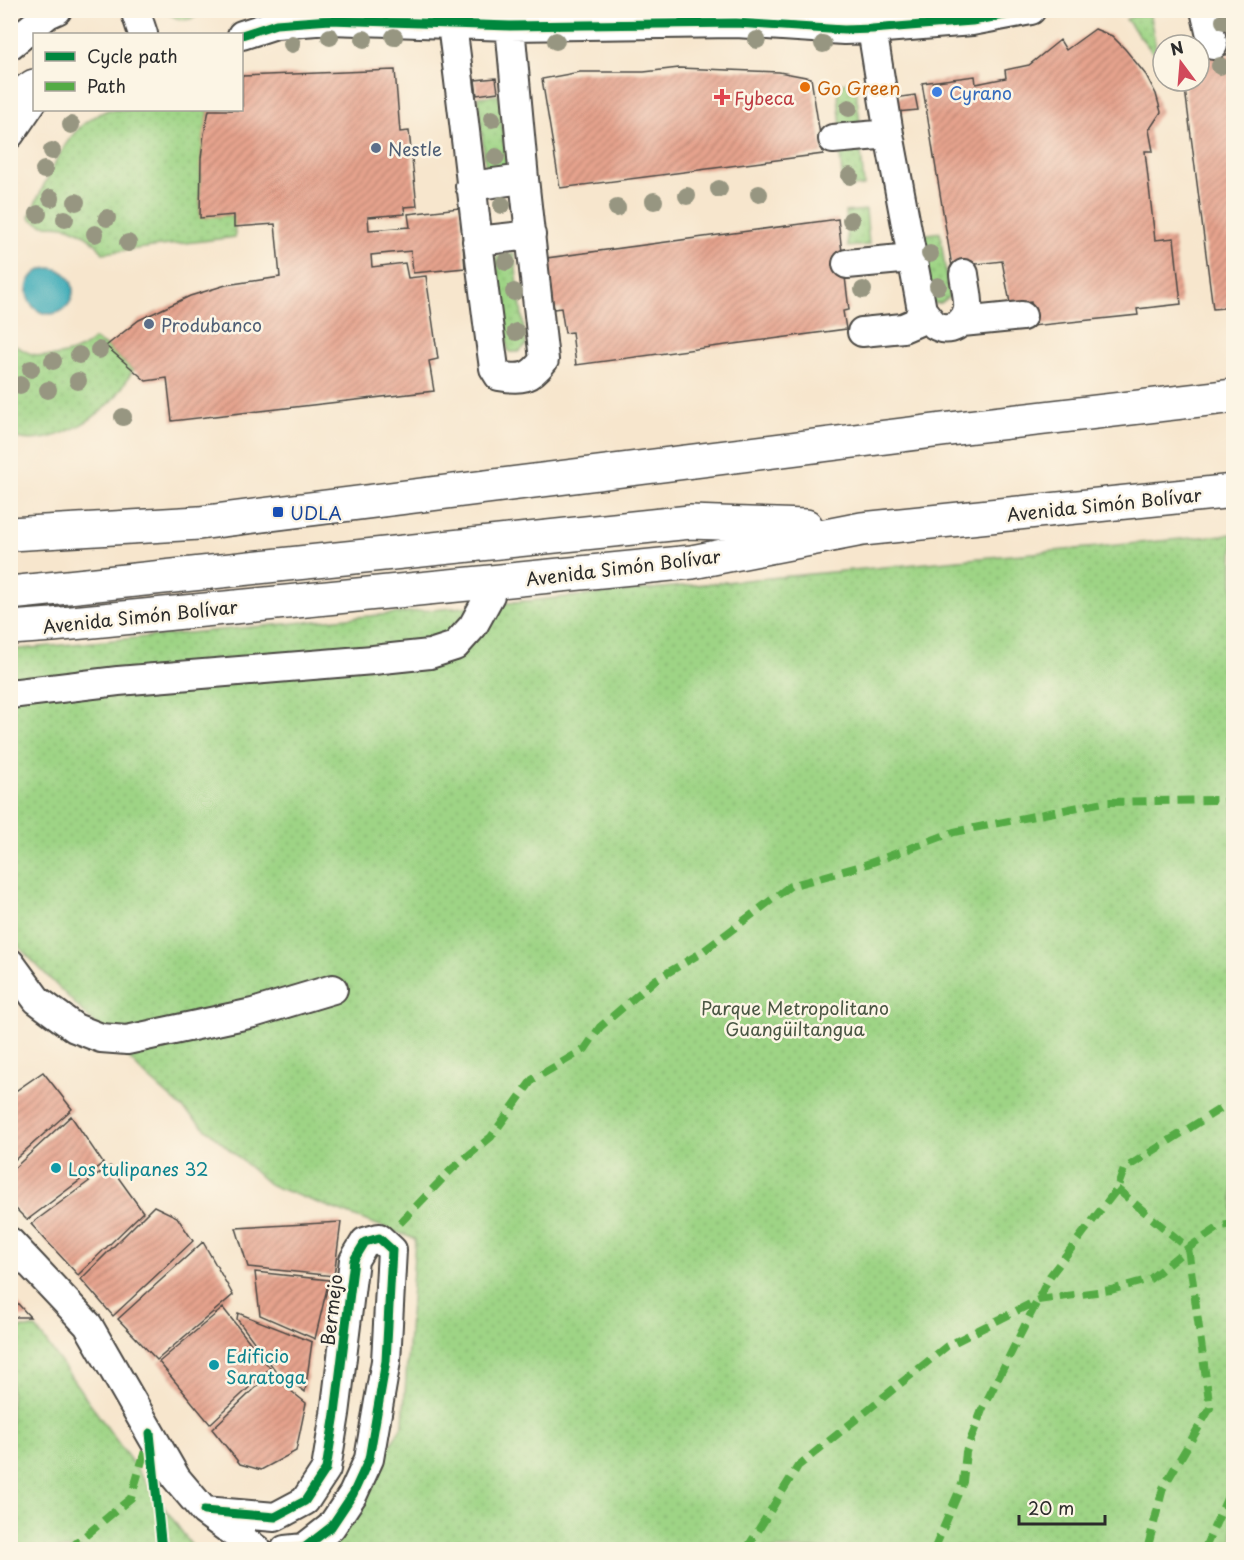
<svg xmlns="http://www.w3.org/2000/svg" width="1244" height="1560" font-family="'Playpen Sans',sans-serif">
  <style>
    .park { fill: url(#park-dots); stroke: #648058; stroke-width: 1.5 }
    .water { fill: #3aaab7; stroke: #326a71; stroke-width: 1.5 }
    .building { fill: url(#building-hatch) }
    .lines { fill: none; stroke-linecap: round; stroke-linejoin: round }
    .minor-casing { stroke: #4a4743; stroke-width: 32 }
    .major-casing { stroke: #4a4743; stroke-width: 36 }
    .highway-casing { stroke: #4a4743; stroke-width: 36 }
    .minor { stroke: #fff; stroke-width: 28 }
    .major { stroke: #fff; stroke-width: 33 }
    .highway { stroke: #fff; stroke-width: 33 }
    .quiet { stroke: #54ab44; stroke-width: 8; stroke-dasharray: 15 8; stroke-linecap: butt }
    .cycleway-casing { stroke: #fcf5e5; stroke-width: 13 }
    .cycleway { stroke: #00873e; stroke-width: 9 }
    .tree { fill: #979681 }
    .food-dot { fill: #e8710a; stroke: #fcf5e5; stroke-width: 2 }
    .shop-dot { fill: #3f7fe0; stroke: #fcf5e5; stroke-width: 2 }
    .health-dot { fill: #e0444e; stroke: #fcf5e5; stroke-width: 2 }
    .service-dot { fill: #5c6f8a; stroke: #fcf5e5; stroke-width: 2 }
    .transit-dot { fill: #1a4fb4; stroke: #fcf5e5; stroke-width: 2 }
    .culture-dot { fill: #0f9aa8; stroke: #fcf5e5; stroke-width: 2 }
    .labels { text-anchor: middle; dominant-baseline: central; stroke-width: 5; stroke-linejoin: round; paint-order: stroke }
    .food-label { font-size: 18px; fill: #c56008; stroke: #fcf5e5; text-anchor: start }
    .shop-label { font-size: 18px; fill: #366cbe; stroke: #fcf5e5; text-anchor: start }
    .health-label { font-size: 18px; fill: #be3a42; stroke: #fcf5e5; text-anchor: start }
    .service-label { font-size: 18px; fill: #4e5e75; stroke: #fcf5e5; text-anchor: start }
    .street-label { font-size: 18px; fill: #2b2b2b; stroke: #fcf5e5 }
    .transit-label { font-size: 18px; fill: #164399; stroke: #fcf5e5; text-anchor: start }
    .park-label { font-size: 18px; fill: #485542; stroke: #fcf5e5 }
    .culture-label { font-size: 18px; fill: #0d838f; stroke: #fcf5e5; text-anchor: start }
  </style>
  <defs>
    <pattern id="park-dots" width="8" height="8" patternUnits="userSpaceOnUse" patternTransform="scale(1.5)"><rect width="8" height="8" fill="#9ed485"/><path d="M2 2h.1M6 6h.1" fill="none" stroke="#88b673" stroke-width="1.8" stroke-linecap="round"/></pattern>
    <pattern id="building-hatch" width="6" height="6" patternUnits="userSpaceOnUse" patternTransform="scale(1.5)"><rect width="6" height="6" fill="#e6a38d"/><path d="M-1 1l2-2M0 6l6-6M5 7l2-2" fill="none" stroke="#bb8573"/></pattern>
  </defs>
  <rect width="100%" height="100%" fill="#fcf5e5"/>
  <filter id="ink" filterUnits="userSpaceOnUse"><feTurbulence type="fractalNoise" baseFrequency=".0167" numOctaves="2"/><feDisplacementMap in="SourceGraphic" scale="12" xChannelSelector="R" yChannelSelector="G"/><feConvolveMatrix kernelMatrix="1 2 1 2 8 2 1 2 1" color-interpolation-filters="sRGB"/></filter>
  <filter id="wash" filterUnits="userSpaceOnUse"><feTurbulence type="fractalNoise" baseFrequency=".008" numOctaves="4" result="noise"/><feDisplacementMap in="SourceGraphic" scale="24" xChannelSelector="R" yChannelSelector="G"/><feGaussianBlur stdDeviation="1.35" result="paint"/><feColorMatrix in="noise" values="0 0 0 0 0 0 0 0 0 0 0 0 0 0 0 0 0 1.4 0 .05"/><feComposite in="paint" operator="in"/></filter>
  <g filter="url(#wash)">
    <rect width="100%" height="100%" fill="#f7e6cd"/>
    <path class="park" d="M166 11H203C192 23 177 22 166 11Z
      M1149 11 1158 59 1126 19Z
      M855 81 860 123 841 128 837 84Z
      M499 95 507 170 486 172 478 97Z
      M108 110H209C201 145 199 181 200 217L234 215 235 237 103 253C95 241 83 232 69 227 52 222 46 231 29 217 41 192 60 145 80 127 88 120 99 114 108 110Z
      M861 152 864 186 843 188 840 154Z
      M866 210 869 245 848 247 845 212Z
      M940 232 949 297 941 303H933L922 235Z
      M514 254 526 346 518 352H510L508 350 496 257Z
      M94 339 106 346 133 370C127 380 120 392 112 401 89 425 43 449 11 436L10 342C17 346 24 352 32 354 51 360 80 353 94 339Z
      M1233 534V1549H329L403 1424 415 1239 270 1185 147 1077 11 939 10 650Z
      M11 1328H36L194 1549H11Z"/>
    <path class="water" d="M27 291a23 23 0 1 1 46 0a23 23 0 1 1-46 0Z"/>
    <g id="blocks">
      <path class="building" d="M1095 29 1112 36 1125 49 1146 75 1156 94 1161 112 1149 130 1153 151H1145L1155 240 1174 238 1181 304 1137 309 1138 315 1032 326 1031 301 1010 303 1002 261 952 267 922 83 975 76 976 84 1006 78 1005 70 1029 65 1060 40 1066 50Z
        M1234 54V307L1213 309 1184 81H1199V58Z
        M679 68 779 72 811 78 823 154 560 188 542 79 580 72H644Z
        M395 70 400 132 409 131 417 206 404 207 405 214 368 217 369 230 410 227 408 214 459 208 461 221 465 268 413 273 411 251 371 255 372 267 405 263 408 278 426 276 438 359 429 361 434 391 172 421 167 378 146 381 106 346 139 320 190 296 226 285 280 277 275 224 234 227V215L200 218 201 158 204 134 209 110H242V76Z
        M496 78 498 92 477 95 475 80Z
        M915 95 918 110 896 112 895 98Z
        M838 219 849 310 843 311 846 329 576 365 572 332 565 333 561 308 554 309 547 258Z
        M43 1072 72 1109 10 1164V1095Z
        M71 1116 103 1163 27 1220 10 1203V1172Z
        M110 1166 143 1212 78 1275 31 1224Z
        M154 1206 177 1217 193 1241 113 1316 81 1279Z
        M341 1222 334 1276 248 1267 236 1228Z
        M203 1242 233 1295 157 1360 118 1319Z
        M255 1272 329 1280 315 1339 260 1315Z
        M10 1295 30 1317H10Z
        M223 1308 270 1368 210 1424 159 1362Z
        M238 1313 312 1342 305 1392 275 1370 237 1319Z
        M270 1374 306 1403 296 1451 261 1470 240 1464 212 1429Z"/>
    </g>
  </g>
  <g filter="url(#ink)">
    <use href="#blocks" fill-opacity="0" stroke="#4a4743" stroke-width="1.5"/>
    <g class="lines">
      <defs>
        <path id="minor" d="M135 10 143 34
          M1205 10 1213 45
          M452 25C467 139 478 253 494 368L499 376C521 380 530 379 544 360L524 179 510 26
          M242 35 276 24 330 20 510 26 736 23 844 30 872 29 972 21 1031 10
          M10 45 48 14 57 10
          M10 134 34 99
          M833 139 889 134
          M470 186 524 179
          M477 241 531 235
          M847 264 912 258
          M922 310C926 315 930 321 935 325 949 334 965 324 968 308 969 298 965 284 964 274
          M962 322 1022 316
          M862 332 903 328 917 322 922 310 889 134 872 29
          M10 694 118 681 373 660 430 654 455 646 473 626 490 595 493 581
          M10 963 37 1000 75 1028 101 1038 127 1040 253 1013 333 989
          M10 1242 88 1325 176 1478 204 1511 257 1550
          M204 1511 275 1517 305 1501 326 1469 335 1414 354 1260 365 1242 379 1238 392 1250 386 1361 369 1459 353 1494 331 1527 304 1548 285 1550"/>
        <path id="major" d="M10 106 24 93 34 86"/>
        <path id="highway" d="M10 534 199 523 966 427 1234 396
          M10 593 690 522 806 526
          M10 628 52 625 692 562 862 529 1234 491"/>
      </defs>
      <use href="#minor" class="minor-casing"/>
      <use href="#major" class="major-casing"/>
      <use href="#highway" class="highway-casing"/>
      <use href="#minor" class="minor"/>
      <use href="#major" class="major"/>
      <use href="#highway" class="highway"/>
      <path class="quiet" d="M1117 1189 1188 1248 1210 1408 1163 1488 1147 1550
        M400 1223 452 1169 491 1137 532 1080 585 1049 600 1027 655 980 701 953 790 886 862 866 954 832 1104 802 1218 800 1234 798
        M68 1550 131 1498 147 1444
        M746 1550 798 1466 947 1346 1038 1300 1111 1290 1150 1279 1188 1248 1221 1226 1234 1224
        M934 1550 963 1482 966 1452 982 1410 1050 1276 1117 1189 1124 1169 1234 1100
        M1204 1550 1234 1483"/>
      <defs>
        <path id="cycleway" d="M242 35 276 24 330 20 510 26 736 23 844 30 872 29 972 21 1031 10
          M150 1433 162 1550
          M204 1511 275 1517 305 1501 326 1469 335 1414 354 1260 365 1242 379 1238 392 1250 386 1361 369 1459 353 1494 331 1527 304 1548 285 1550"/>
      </defs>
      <use href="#cycleway" class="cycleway-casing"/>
      <use href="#cycleway" class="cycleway"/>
    </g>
    <g class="tree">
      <circle cx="1224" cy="21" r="9"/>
      <circle cx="330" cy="37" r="9"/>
      <circle cx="394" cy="37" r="9"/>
      <circle cx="364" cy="39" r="9"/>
      <circle cx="757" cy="40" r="9"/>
      <circle cx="556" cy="41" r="9"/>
      <circle cx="292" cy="44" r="9"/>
      <circle cx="823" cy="44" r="9"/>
      <circle cx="1220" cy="66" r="9"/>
      <circle cx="849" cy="108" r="9"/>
      <circle cx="492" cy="119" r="9"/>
      <circle cx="71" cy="125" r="9"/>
      <circle cx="52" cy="151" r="9"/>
      <circle cx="496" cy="157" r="9"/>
      <circle cx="44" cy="170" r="9"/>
      <circle cx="850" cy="176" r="9"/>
      <circle cx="719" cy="189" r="9"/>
      <circle cx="759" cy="194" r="9"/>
      <circle cx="687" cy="196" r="9"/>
      <circle cx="51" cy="198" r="9"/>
      <circle cx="654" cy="201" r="9"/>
      <circle cx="76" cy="202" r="9"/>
      <circle cx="502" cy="205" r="9"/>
      <circle cx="617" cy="208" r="9"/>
      <circle cx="38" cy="214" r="9"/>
      <circle cx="107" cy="218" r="9"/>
      <circle cx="65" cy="219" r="9"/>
      <circle cx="851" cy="220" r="9"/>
      <circle cx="95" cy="234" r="9"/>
      <circle cx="128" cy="243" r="9"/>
      <circle cx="930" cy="254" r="9"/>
      <circle cx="506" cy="262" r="9"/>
      <circle cx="938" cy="286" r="9"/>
      <circle cx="863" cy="290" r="9"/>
      <circle cx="514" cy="292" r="9"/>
      <circle cx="516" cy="332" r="9"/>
      <circle cx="99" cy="350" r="9"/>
      <circle cx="79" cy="355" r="9"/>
      <circle cx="53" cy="361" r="9"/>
      <circle cx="31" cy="369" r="9"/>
      <circle cx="78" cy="381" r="9"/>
      <circle cx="20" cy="385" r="9"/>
      <circle cx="48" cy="390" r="9"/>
      <circle cx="123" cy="417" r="9"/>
    </g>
  </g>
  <circle class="food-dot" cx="805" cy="87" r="6"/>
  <circle class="shop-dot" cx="937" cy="92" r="6"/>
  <path class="health-dot" d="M719 88h6v6h6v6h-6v6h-6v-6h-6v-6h6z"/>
  <g class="service-dot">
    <circle cx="376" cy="148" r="6"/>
    <circle cx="149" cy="324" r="6"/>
  </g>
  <rect class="transit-dot" x="272" y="506" width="12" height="12" rx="3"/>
  <g class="culture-dot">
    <circle cx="56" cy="1168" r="6"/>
    <circle cx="214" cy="1365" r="6"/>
  </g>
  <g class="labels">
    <g class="food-label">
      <text x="817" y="87">Go Green</text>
    </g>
    <g class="shop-label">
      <text x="949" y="92">Cyrano</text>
    </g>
    <g class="health-label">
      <text x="734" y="97">Fybeca</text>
    </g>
    <g class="service-label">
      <text x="388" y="148">Nestle</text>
      <text x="161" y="324">Produbanco</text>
    </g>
    <g class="street-label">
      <text transform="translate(1104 504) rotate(-6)">Avenida Simón Bolívar</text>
      <text transform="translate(623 567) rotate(-7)">Avenida Simón Bolívar</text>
      <text transform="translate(140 616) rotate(-6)">Avenida Simón Bolívar</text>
      <text transform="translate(331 1310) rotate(-83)">Bermejo</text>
    </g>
    <g class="transit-label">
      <text x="290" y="512">UDLA</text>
    </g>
    <g class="park-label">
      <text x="795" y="1007">Parque Metropolitano<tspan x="795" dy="21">Guangüiltangua</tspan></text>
    </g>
    <g class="culture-label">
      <text x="68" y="1168">Los tulipanes 32</text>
      <text x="226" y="1355">Edificio<tspan x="226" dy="21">Saratoga</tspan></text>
    </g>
  </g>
  <rect width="1244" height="1560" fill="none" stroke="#fcf5e5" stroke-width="36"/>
  <rect x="33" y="33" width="210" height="78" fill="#fcf5e5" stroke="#a8a49b" stroke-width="1.5"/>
  <rect x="45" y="52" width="30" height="9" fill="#00873e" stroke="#a8a49b" stroke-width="1.5"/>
  <text x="87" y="63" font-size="18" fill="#2b2b2b">Cycle path</text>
  <rect x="45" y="82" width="30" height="9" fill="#54ab44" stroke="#a8a49b" stroke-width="1.5"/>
  <text x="87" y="93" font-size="18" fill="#2b2b2b">Path</text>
  <g transform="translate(1181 63) rotate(344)"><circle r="28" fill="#fcf5e5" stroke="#a8a49b" stroke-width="1.5"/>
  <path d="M0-4.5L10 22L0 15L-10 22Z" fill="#d1495b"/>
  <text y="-9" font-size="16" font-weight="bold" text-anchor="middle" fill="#2b2b2b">N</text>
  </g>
  <path d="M1019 1515v9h86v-9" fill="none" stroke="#2b2b2b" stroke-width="3"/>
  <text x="1028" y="1515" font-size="18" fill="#2b2b2b" stroke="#fcf5e5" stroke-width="4.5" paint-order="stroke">20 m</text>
</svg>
